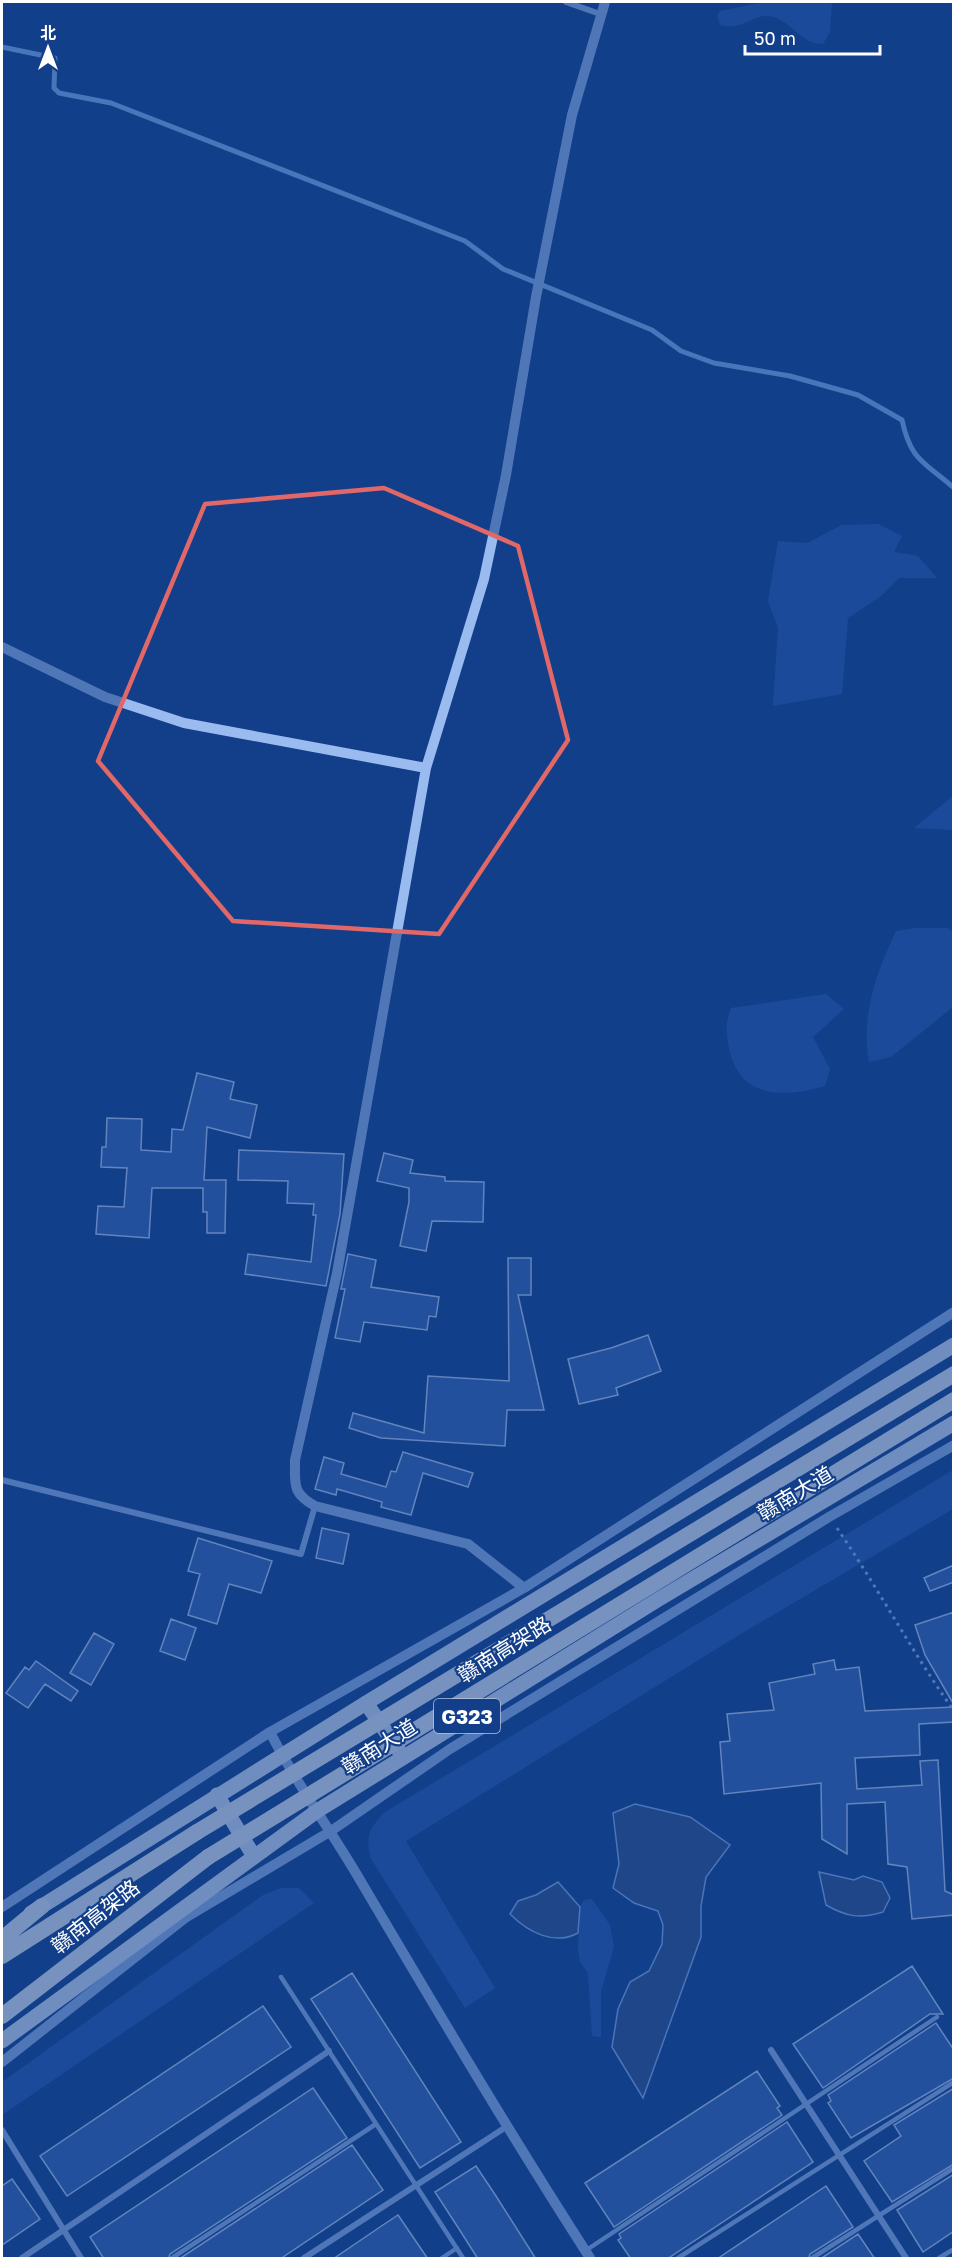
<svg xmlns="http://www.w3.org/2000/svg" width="955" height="2260" font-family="'Golos Text','Noto Sans SC',sans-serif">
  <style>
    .green { fill: #2557aa }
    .water { fill: #2e4e87; stroke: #8cb5f4; stroke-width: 1.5 }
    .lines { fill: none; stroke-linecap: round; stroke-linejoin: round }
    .stream { stroke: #8cb5f4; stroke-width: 5 }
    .building { fill: #3765b2; stroke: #c1d7fc; stroke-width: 1.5 }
    .path { stroke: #9abbf0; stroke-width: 3; stroke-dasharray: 3 4.5; stroke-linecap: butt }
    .service { stroke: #9abbf0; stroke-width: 4.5 }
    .minor { stroke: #9abbf0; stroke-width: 6 }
    .tertiary { stroke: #9abbf0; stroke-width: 10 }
    .primary { stroke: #e3ecff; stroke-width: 15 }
    .trunk { stroke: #f1f6ff; stroke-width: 16 }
    .trunk-bridge { stroke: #f1f6ff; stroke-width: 16 }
    .marked { fill: none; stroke: #e26868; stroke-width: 4.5; stroke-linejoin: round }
    .labels { text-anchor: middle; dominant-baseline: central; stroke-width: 4.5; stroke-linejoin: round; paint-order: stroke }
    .shield { fill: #133f8a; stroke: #b8c5dc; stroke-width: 1.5 }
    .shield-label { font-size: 20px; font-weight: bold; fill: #fff }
    .street-label { font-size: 21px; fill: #fff; stroke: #133f8a }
  </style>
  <rect width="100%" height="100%" fill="#133f8a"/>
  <path class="green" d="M764 2H832L830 32 823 44C801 44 793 23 774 17 755 11 743 32 720 25L717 16 720 11Z
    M878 524 902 536 894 552 918 556 937 578H899L881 596 848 618 842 694 773 706 778 628 768 601 778 541 807 543 842 525Z
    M953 796V830L914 828 949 799Z
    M916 928H947L953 932V1007L891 1057 869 1062C861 1015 876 973 896 931Z
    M826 994 844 1009 813 1037 830 1069 825 1086C784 1098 739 1099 729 1048 726 1032 725 1024 731 1008Z
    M953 1470V1509L739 1635 406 1841 495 1988 465 2008 371 1859C365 1837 369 1828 385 1812Z
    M281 1888H299L314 1903 2 2115V2082L263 1895Z
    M592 1899 610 1925 614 1947 601 1991V2037L592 2036 588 1973 580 1962 578 1949 580 1907 584 1900Z"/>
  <path class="water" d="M635 1804 690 1817 730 1845 706 1877 701 1906V1937L643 2098 612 2047 618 2009 630 1982 649 1971 662 1944 663 1925 658 1911 634 1903 613 1888 619 1864 613 1813Z
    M819 1872 854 1880 863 1876 882 1882 890 1898 883 1912C860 1919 847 1917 826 1905Z
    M558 1882 580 1907 578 1933C554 1946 528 1932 510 1914L518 1901 536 1895Z"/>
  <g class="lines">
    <path class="stream" d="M2 47 55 58 54 88 59 93 111 103 465 241 503 269 652 330 681 351 714 363 790 376 858 395 902 420C911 462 925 462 954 488"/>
  </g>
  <path class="building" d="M197 1073 234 1082 230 1099 257 1105 250 1138 207 1127 204 1180H226L225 1233H207V1212H203V1188H152L149 1238 96 1234 98 1206 124 1207 127 1168 101 1167 102 1147H106L107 1118 142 1119 141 1150 171 1152 172 1129 183 1130Z
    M239 1150 344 1154 340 1214 326 1286 245 1274 248 1254 311 1262 316 1215H313L314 1204 287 1203 288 1181 238 1180Z
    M384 1153 413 1160 410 1173 445 1177V1181L484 1182 483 1222 432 1221 426 1251 400 1246 409 1202V1188L377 1181Z
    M348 1254 376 1260 371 1287 439 1297 436 1317 429 1316 427 1330 364 1322 360 1342 335 1338 345 1289H341Z
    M508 1258H531V1295H518L544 1410H507L505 1446 381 1438 349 1428 353 1413 424 1433 428 1376 509 1381Z
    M648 1335 661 1371 616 1388 618 1395 579 1404 568 1359 611 1348Z
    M403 1452 473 1473 468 1487 423 1473 411 1515 381 1507 382 1502 337 1489 336 1495 315 1489 324 1457 344 1463 341 1474 386 1487 391 1471 396 1472Z
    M322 1528 349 1534 343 1564 316 1558Z
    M198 1538 272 1561 261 1593 229 1584 217 1624 188 1615 200 1574 188 1571Z
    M954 1565V1582L930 1591 924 1578Z
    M954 1612V1705L925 1655 915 1625Z
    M171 1619 196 1628 185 1660 160 1651Z
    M94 1633 114 1644 91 1685 70 1673Z
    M834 1660 836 1670 859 1667 865 1711 954 1707V1722L919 1724 920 1755 855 1758 857 1789 922 1785 920 1761 938 1760 945 1891 954 1895V1915L912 1919 907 1867 888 1864 885 1802 847 1804V1854L822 1839 821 1783 724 1794 720 1742 730 1741 727 1714 774 1710 769 1683 815 1674 813 1664Z
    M36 1661 78 1691 71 1701 45 1684 28 1708 6 1693 25 1667 29 1670Z
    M912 1966 943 2014H930L823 2088 793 2044Z
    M352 1973 461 2142 420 2168 311 1999Z
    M263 2006 291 2047 67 2196 40 2156Z
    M936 2023 954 2050V2078L851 2138 828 2103 831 2101 828 2095Z
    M757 2071 780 2106 777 2108 782 2115 614 2227 585 2183Z
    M313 2088 347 2138 170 2254 168 2259H104L90 2237Z
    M954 2088V2164L892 2202 864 2161 901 2136 894 2125Z
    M787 2122 813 2162 667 2259H631L618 2240 621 2238 619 2234Z
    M352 2145 383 2190 280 2259H179Z
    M476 2166 496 2196 536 2259H478L459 2229 435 2192Z
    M954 2174V2231L923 2252 897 2210Z
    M12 2179 40 2219 2 2245V2186Z
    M826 2186 853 2227 810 2254 808 2259H717Z
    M398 2215 428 2259H333L380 2227Z
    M858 2234 875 2259H820Z"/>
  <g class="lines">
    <path class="path" d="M837 1528C878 1588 912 1652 954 1711"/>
    <path class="service" d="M281 1977 463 2258
      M585 2251 937 2017
      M172 2258 376 2124
      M442 2258 457 2248
      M678 2258 954 2082
      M812 2258 954 2168
      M939 2258 954 2249"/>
    <path class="minor" d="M566 2 600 14
      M2 1480 301 1554 315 1506
      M771 2050 906 2258
      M2 2130 81 2258
      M22 2258 329 2051
      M304 2258 506 2127"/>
    <path class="tertiary" d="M2 647 105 697 184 723 426 768
      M524 1588 468 1544 315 1506C292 1493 295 1485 295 1460L337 1273 426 768 484 579 506 475 536 297 572 115 605 2
      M270 1732C296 1784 331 1830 360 1880 435 2007 510 2134 590 2258
      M2 1907 270 1732 524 1588 954 1312
      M2 2062 185 1918 331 1831 450 1749 829 1517 954 1445"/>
    <path class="primary" d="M366 1703 400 1752
      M217 1795 253 1855
      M31 1913 366 1703 954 1345
      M2 2041 317 1811 659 1599 954 1423"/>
    <path class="trunk" d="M2 1939 42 1906
      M2 1956 197 1832
      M2 2016 208 1857"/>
    <path class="trunk-bridge" d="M197 1832 954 1374
      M208 1857 954 1400"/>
  </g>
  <path d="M0 0H955V2260H0ZM384 488 518 546 568 740 439 934 233 921 98 761 205 504Z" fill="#133f8a" fill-opacity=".55" fill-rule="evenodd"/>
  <path class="marked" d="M384 488 518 546 568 740 439 934 233 921 98 761 205 504Z"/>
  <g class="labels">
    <rect class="shield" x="434" y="1699" width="66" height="34" rx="4.5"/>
    <g class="shield-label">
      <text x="467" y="1716">G323</text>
    </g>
    <g class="street-label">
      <text transform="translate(795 1493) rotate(-31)">赣南大道</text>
      <text transform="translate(504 1649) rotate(-32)">赣南高架路</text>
      <text transform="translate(379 1746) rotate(-32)">赣南大道</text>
      <text transform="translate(95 1916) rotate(-38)">赣南高架路</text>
    </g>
  </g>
  <rect width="955" height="2260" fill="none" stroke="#ffffff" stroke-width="6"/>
  <g transform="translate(48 48)" stroke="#133f8a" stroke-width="4.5" paint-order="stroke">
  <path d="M0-4.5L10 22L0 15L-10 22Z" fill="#ffffff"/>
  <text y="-9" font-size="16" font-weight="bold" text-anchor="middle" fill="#ffffff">北</text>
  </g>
  <path d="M745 45v9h135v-9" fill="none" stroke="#ffffff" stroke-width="3"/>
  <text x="754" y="45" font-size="18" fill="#ffffff" stroke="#133f8a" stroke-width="4.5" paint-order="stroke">50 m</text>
</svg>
